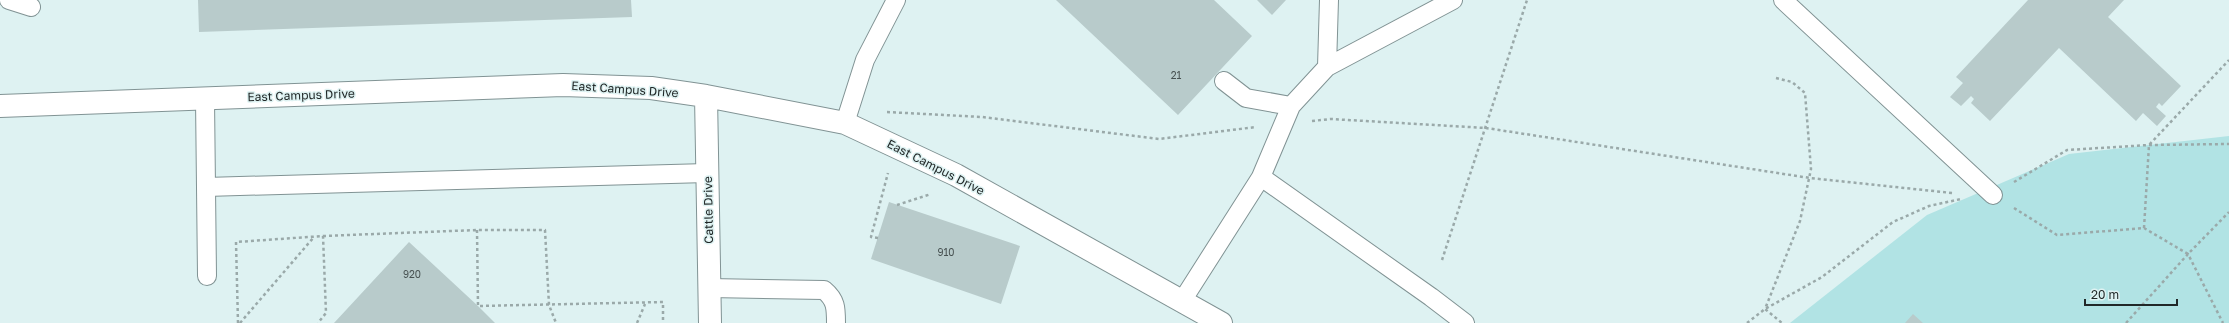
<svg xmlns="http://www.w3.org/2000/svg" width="2229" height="323" font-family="'Golos Text',sans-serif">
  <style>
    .green { fill: #b1e3e4 }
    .building { fill: #b8cbcb }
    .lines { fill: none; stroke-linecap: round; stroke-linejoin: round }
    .service-casing { stroke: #819394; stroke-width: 20 }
    .minor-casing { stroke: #819394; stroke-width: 24 }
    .path { stroke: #9aa9a9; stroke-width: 2.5; stroke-dasharray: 3 3; stroke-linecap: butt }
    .service { stroke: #fff; stroke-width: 18 }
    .minor { stroke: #fff; stroke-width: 22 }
    .labels { text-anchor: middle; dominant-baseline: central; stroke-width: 3; stroke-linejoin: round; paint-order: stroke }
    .number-label { font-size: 10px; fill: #475151 }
    .street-label { font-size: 12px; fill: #212828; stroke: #def2f2 }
  </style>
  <rect width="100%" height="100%" fill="#def2f2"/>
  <path class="green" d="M2229 136V323H1790L1927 215 2069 154Z"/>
  <path class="building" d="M198 0H631L632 17 199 32Z
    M1056 0H1214L1252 36 1178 115Z
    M1257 0H1286L1272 15Z
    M2028 0H2124L2108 17 2181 86 2162 106 2159 103 2156 107 2166 116 2157 126 2143 113 2136 121 2059 48 1990 121 1971 103 1974 99 1971 96 1961 106 1950 97 1963 83 1956 77Z
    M889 202 1020 246 1001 304 871 259Z
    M409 242 478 306 495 323H334Z
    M1913 314 1923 323H1905Z"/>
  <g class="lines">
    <defs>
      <path id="service" d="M9 0 31 7
        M1783 0 1993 195
        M1327 67 1329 0
        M1224 81 1246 98 1291 106
        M205 99 207 276
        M845 123 865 60 896 0
        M1261 177 1431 297 1465 323
        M206 187 707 173
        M709 288 824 290C836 300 836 308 836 323
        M1182 301 1261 177 1291 106 1327 67 1453 0"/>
      <path id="minor" d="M706 96 710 323
        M0 106 563 85 651 88 706 96 845 123 956 175 1221 323"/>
    </defs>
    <use href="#service" class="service-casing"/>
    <use href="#minor" class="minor-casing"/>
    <path class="path" d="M1776 78 1792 82 1805 93 1811 169 1800 221 1765 309 1782 323
      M887 112 982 117 1159 139 1256 127
      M1312 121 1331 119 1486 128 1810 178 1952 193
      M2014 182 2067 150 2149 145 2229 144
      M897 205 931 194
      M2014 208 2057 235 2144 228 2188 254 2229 212
      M2144 228 2149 145 2229 60
      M477 230 478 306 663 302V323
      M323 236 477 230H545L549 305 556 323
      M878 238 871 237 888 173
      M1442 260 1527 0
      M238 323 236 242 323 236 326 313 318 323
      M240 323 314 237
      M637 323 645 304
      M1747 323 1765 309 1822 277 1893 222 1929 206 1961 199
      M2126 323 2188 254 2223 323"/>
    <use href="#service" class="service"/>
    <use href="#minor" class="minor"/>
  </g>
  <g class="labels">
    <g class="number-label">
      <text x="1176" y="75">21</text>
      <text x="946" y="252">910</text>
      <text x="412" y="274">920</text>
    </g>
    <g class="street-label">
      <text transform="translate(625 89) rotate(4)">East Campus Drive</text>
      <text transform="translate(301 95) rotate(-2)">East Campus Drive</text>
      <text transform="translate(936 167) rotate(27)">East Campus Drive</text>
      <text transform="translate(708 210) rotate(-91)">Cattle Drive</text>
    </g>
  </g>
  <path d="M2085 299v6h92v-6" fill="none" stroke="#212828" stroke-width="2"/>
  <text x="2091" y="299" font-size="12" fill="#212828" stroke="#def2f2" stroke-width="3" paint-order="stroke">20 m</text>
</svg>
